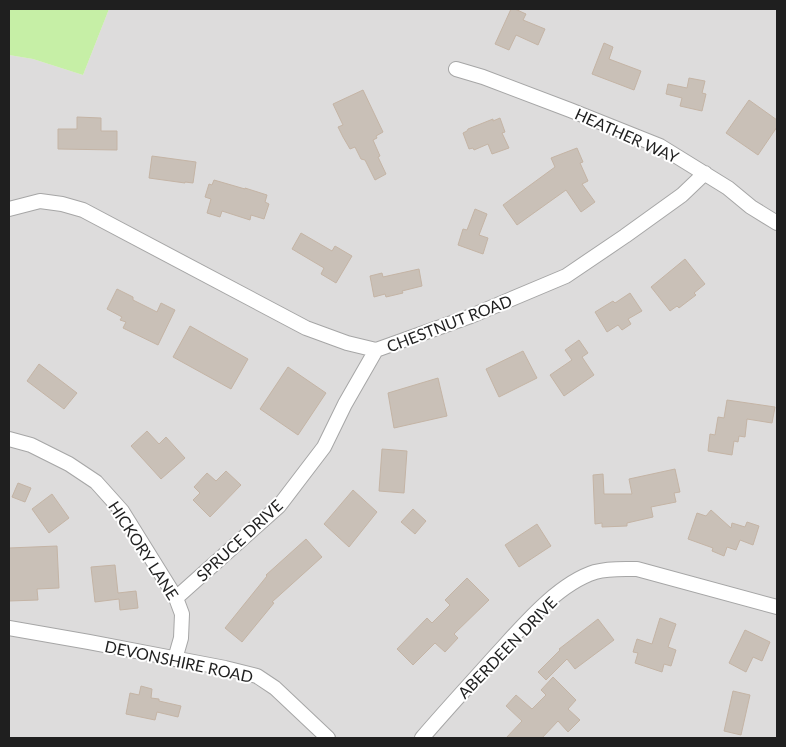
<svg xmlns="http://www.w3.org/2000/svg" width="786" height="747" font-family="Lato,sans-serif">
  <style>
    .residential { fill: #dddcdc }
    .grass { fill: #c6efa6 }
    .building { fill: #c9c0b7; stroke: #c4b4a5 }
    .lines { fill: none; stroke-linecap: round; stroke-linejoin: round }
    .minor-casing { stroke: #a6a6a6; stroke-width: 16 }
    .minor { stroke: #fff; stroke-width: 14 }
    .labels { text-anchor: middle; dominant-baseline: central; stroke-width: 4; stroke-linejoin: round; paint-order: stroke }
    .street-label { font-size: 16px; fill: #1f1f1f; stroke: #fff }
  </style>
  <rect width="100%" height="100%" fill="#f1ede4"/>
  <path class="residential" d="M109 9H777V738H9V55L33 59 83 75Z"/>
  <path class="grass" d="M9 9H109L83 75 33 59 9 55Z"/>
  <path class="building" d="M511 9H515L526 14 523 20 545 29 538 45 516 35 509 50 495 44Z
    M604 43 613 47 609 59 641 71 634 90 592 74Z
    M689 78 705 81 702 93 706 94 702 111 680 106 682 98 666 94 668 84 687 88Z
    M363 90 383 132 376 136 377 138 373 140 380 156 378 157 386 174 375 180 365 160 361 159 355 147 350 149 343 137 338 127 343 125 333 104Z
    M749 100 777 120V127L758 155 726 133Z
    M77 117 101 118V131H117V150L58 149V129H77Z
    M500 118 505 132 502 133 509 148 492 154 488 144 474 150 473 148 469 149 463 133 467 131 468 129 493 119V121Z
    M577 148 583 162 580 163 588 181 582 184 595 202 581 212 566 190 517 225 503 205 555 167 551 158Z
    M152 156 196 162 193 183 185 182V183L149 178Z
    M214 180 245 189V188L267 195 265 202 269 204 264 219 251 215 250 220 222 211 220 217 207 213 211 199 205 197 209 184 212 185Z
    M475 209 487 214 479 235 488 238 483 254 458 245 463 229 467 230Z
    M301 233 332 251 335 246 352 256 336 283 321 274 324 268 292 249Z
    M685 259 705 284 694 293 696 295 679 308 677 306 670 311 651 287Z
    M419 269 422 286 402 291 403 293 386 297 385 294 374 297 370 276 382 273 383 277Z
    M117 289 133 297V300L157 312 161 303 175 310 158 345 123 328 126 322 120 320 122 317 107 309Z
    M630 293 642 311 628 319 631 324 622 330 618 325 607 332 595 312 613 301 615 303Z
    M190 326 248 359 231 389 173 357Z
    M579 340 588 353 582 357 594 375 564 396 550 375 572 360 565 350Z
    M523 351 537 378 499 397 486 369Z
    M39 364 77 393 64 409 27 381Z
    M288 367 326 393 298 435 260 409Z
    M438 378 447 416 394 428 388 393Z
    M727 400 775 407 772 423 747 419 745 437 739 436 738 442 734 441 732 455 708 451 710 434 715 435 718 417 724 418Z
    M147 431 159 444 166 437 185 458 161 479 131 446Z
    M382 449 407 451 404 493 379 491Z
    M675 469 680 492 674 493 676 502 651 507 653 517 627 523V526L602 527V523L595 524 593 475 603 474 604 494H632L629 479Z
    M226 471 241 485 210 517 193 500 200 493 194 487 207 473 216 481Z
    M18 483 31 488 25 502 12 497Z
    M353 490 377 512 349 547 324 524Z
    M52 494 69 518 49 533 32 509Z
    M413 509 426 521 415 534 401 522Z
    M711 510 731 528 732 523 745 527 747 522 759 526 753 545 740 540 736 550 727 547 724 556 712 551 713 548 688 539 697 513 706 516Z
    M537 524 551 546 519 567 505 545Z
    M306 539 322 557 272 602 274 603 242 642 225 628 267 576 266 575Z
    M57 546 59 588 37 589 38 600 9 601V548Z
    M115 565 118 593 136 591 138 608 120 610 119 599 95 602 91 567Z
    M467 578 489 600 454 634 458 638 445 652 435 643 413 665 397 649 427 618 432 623 450 605 445 600Z
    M660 618 676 624 668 647 676 650 671 666 664 664 662 672 635 663 638 653 633 652 637 639 652 644Z
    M598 619 614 640 575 669 567 659 546 680 538 672 560 650 559 649Z
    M745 630 770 642 762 661 753 657 746 672 729 663Z
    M553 677 576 700 568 709 580 720 568 732 558 721 542 738H506L522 721 506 706 516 695 532 709 546 695 541 690Z
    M141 686 152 689 151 698 159 699V701L181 706 178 717 157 712 155 720 126 714 130 693 139 695Z
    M733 691 750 695 741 735 724 731Z"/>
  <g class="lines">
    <defs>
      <path id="minor" d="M456 69 483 77 570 110 660 146 728 188 751 207 777 223
        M9 209 40 201 62 204 83 210 306 328 347 343 376 350 471 316 566 276 625 236 682 195 705 173
        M9 439 31 445 69 464 96 482 122 511 176 598 182 614 181 638 175 659
        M176 598 279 506 324 447 345 404 376 350
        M9 628 89 642 225 668 257 676 275 688 328 738
        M422 738C446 710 471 683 496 655 522 627 557 584 595 572 609 568 622 569 637 569L777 607"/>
    </defs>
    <use href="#minor" class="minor-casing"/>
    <use href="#minor" class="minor"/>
  </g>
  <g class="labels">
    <g class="street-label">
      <text transform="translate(627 135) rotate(24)">HEATHER WAY</text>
      <text transform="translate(449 323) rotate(-21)">CHESTNUT ROAD</text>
      <text transform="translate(239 540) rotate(-43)">SPRUCE DRIVE</text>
      <text transform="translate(144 550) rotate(57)">HICKORY LANE</text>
      <text transform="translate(507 647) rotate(-46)">ABERDEEN DRIVE</text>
      <text transform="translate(179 661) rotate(12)">DEVONSHIRE ROAD</text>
    </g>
  </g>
  <rect width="786" height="747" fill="none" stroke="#1f1f1f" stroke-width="20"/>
</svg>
